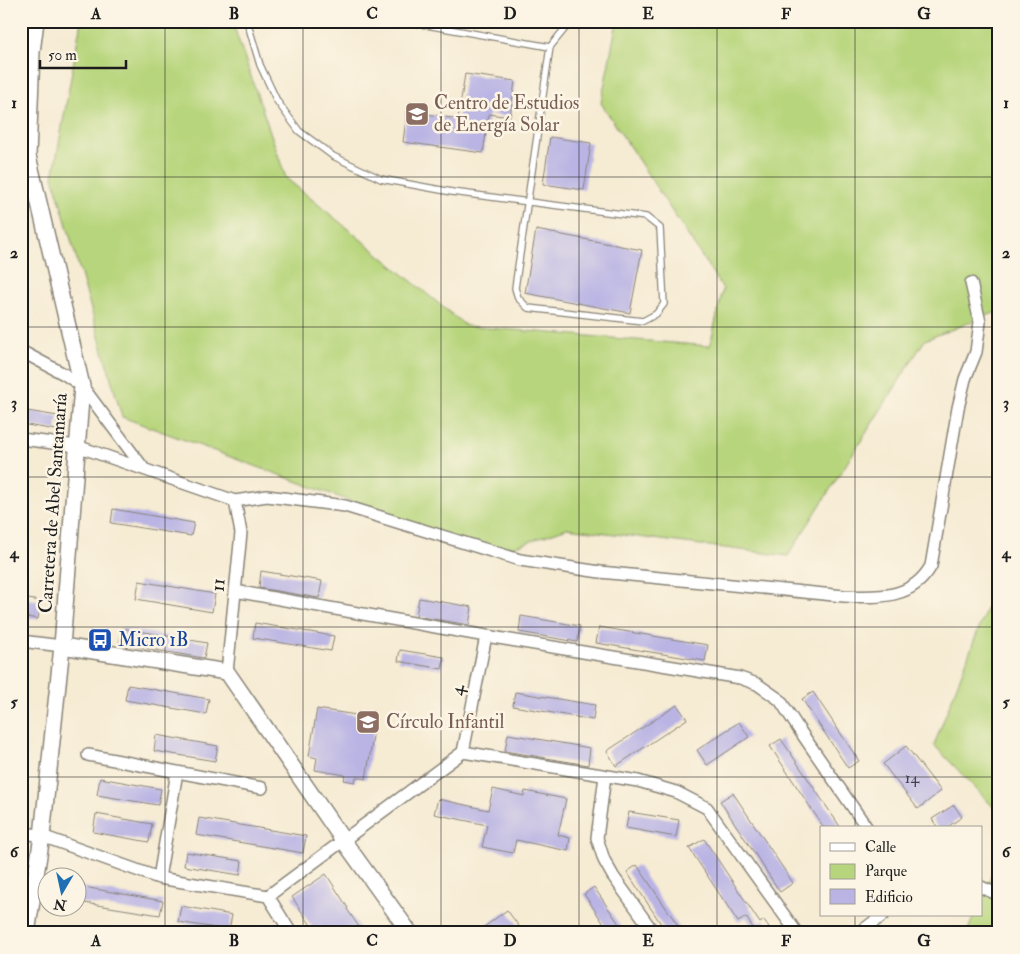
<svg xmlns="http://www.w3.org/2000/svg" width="1020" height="954" font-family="'IM FELL Double Pica',serif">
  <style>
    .green { fill: #b7d57c; stroke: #6a784c }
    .building { fill: #b9b4e4 }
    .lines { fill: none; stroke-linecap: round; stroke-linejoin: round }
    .lane-casing { stroke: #898478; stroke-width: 8 }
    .street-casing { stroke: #898478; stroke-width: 14 }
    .secondary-casing { stroke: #898478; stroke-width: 18 }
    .lane { stroke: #fff; stroke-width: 5.5 }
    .street { stroke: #fff; stroke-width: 11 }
    .secondary { stroke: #fff; stroke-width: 15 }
    .grid { fill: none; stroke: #1c1c1c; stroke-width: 1; stroke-opacity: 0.55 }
    .labels { text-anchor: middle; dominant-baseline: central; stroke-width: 5; stroke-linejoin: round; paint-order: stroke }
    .number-label { font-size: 16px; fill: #43424e }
    .education-label { font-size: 19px; fill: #785e54; stroke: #fcf5e5; text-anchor: start }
    .street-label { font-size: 19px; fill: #1c1c1c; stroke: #fcf5e5 }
    .transit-label { font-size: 19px; fill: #164399; stroke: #fcf5e5; text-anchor: start }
    .neatline { fill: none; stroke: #1c1c1c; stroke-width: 2 }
    .grid-label { font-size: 16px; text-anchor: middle; font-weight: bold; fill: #1c1c1c }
  </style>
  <rect width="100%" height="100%" fill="#fcf5e5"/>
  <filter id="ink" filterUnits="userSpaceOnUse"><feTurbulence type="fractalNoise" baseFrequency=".02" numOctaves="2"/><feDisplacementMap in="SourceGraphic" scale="10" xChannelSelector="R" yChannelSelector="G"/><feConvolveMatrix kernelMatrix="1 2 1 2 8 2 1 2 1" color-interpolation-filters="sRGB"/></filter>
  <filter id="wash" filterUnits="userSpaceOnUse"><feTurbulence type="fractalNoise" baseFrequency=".0096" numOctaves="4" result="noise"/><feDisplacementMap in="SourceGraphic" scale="20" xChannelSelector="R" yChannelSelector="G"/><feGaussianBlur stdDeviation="1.12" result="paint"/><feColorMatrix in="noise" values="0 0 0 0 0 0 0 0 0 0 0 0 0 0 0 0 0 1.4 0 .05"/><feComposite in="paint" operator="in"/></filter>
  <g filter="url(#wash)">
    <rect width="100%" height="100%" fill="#f6ebd3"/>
    <path class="green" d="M81 21H232L286 178 466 326 710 346 723 289 601 103 617 21H999V311L925 340 788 556 567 528 494 554 122 417 53 177Z
      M999 576V813L934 745Z
      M999 858V933H967L974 915H981V899Z"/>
    <g id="blocks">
      <path class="building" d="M465 74 515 81 510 117 489 114 483 153 403 142 407 111 458 119Z
        M550 137 591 143 584 190 543 184Z
        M536 230 642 250 630 313 525 293Z
        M21 410 58 416 56 430 21 424Z
        M113 509 194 523 191 536 111 523Z
        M261 571 322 581 319 598 259 588Z
        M139 581 215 594 212 612 136 599Z
        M21 598 41 601 38 619 21 616Z
        M419 598 472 607 469 625 416 616Z
        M521 616 580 626 577 642 519 632Z
        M255 623 334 636 331 651 253 638Z
        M599 627 708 645 705 661 596 643Z
        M122 628 207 643 204 658 119 644Z
        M400 650 444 657 442 669 398 661Z
        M128 685 209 699 206 714 125 700Z
        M515 692 595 705 593 720 513 706Z
        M813 692 859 761 848 768 802 699Z
        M677 705 687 719 616 766 607 751Z
        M317 709 376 718 366 779 356 777 355 782 344 780 345 775 315 770 317 758 309 756Z
        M739 722 749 737 707 765 697 750Z
        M508 734 590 748 588 765 505 751Z
        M156 735 218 746 215 761 154 751Z
        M781 739 841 828H824L770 746Z
        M906 746 941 791 918 809 883 764Z
        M100 778 161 789 158 805 97 795Z
        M493 789 524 796 525 791 566 799 558 835 570 838 568 851 516 840 513 853 482 847 487 825 434 814 438 799 488 810Z
        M733 793 793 883 780 892 720 801Z
        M954 805 962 817 946 828H938L932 819Z
        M629 812 679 820 676 837 626 828Z
        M96 814 152 824 149 842 93 832Z
        M199 818 306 836 303 853 196 835Z
        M704 839 760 923 764 920 773 933H745L753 928 746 917 738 922 689 848Z
        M186 852 242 861 240 875 184 866Z
        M637 865 683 933H667L627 872Z
        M326 874 348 908 347 909 363 933H326L321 926 314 930 292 897Z
        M78 886 163 901 160 915 78 902Z
        M594 887 625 933H610L584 894Z
        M181 906 232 915 229 930 178 922Z
        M507 910 524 933H476Z"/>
    </g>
  </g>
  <g filter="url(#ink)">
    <use href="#blocks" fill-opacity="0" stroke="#898478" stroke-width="1"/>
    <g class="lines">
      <defs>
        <path id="lane" d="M247 21 260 65 277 101 299 131 333 156 381 179 452 192 646 217 660 228 664 304 656 314 643 321 528 308 518 298 515 288 550 47 571 21
          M404 21 550 47"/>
        <path id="street" d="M21 351 64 374 82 386 144 469
          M21 439 77 446 235 501 267 496 345 506 520 560 600 572 844 596C877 597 912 600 931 566L958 408 965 379 976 352 980 322 971 283
          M235 591 486 636 740 678 757 684 780 700 798 728 867 828
          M21 641 62 646
          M227 672 241 533 235 501
          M463 752 486 636
          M88 755 262 788
          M605 776 597 838 604 860 613 876 654 933
          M21 832 42 836 159 878 268 896 463 752 638 781 676 792 707 808 797 933
          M159 878 177 772
          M981 887 999 895
          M268 896 291 933
          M859 933 883 915"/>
        <path id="secondary" d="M62 646 227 672 343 840 410 933
          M27 933 42 836 62 646 82 386 28 156 32 52 36 21"/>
      </defs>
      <use href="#lane" class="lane-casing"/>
      <use href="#street" class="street-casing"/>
      <use href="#secondary" class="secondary-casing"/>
      <use href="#lane" class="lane"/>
      <use href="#street" class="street"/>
      <use href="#secondary" class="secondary"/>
    </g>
  </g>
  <path class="grid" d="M165 21V933M303 21V933M441 21V933M579 21V933M717 21V933M855 21V828M21 177H999M21 327H999M21 477H999M21 627H999M21 777H999M855 915V933"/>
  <defs>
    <symbol id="university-square" viewBox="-11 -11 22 22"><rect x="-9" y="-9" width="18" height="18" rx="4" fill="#8d6e63" stroke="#fcf5e5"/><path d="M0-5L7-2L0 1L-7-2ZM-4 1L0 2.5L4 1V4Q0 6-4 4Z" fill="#fff"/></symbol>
    <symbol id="bus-square" viewBox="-11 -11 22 22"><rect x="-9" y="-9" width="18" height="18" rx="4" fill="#1a4fb4" stroke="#fcf5e5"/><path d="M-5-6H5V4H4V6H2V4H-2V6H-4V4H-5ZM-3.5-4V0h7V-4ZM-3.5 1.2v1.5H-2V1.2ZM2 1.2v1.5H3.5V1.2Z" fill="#fff"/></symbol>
    <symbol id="school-square" viewBox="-11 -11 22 22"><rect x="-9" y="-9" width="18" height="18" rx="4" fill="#8d6e63" stroke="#fcf5e5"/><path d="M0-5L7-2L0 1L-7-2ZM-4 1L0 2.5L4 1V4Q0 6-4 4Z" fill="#fff"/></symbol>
  </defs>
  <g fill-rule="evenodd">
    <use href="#university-square" x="403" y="100" width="28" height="28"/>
    <use href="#bus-square" x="86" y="626" width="28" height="28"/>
    <use href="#school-square" x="354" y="708" width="28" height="28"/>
  </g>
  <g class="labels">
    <g class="number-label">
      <text x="912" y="778">14</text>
    </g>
    <g class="education-label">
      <text x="434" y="103">Centro de Estudios<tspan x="434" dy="22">de Energía Solar</tspan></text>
      <text x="386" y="722">Círculo Infantil</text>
    </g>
    <g class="street-label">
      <text transform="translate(53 503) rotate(-86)">Carretera de Abel Santamaría</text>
      <text transform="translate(218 585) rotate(-85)">11</text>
      <text transform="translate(457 690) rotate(-79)">4</text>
    </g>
    <g class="transit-label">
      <text x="118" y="640">Micro 1B</text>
    </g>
  </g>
  <rect width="1020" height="954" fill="none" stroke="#fcf5e5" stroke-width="55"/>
  <rect x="820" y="826" width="162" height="90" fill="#fcf5e5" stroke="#a29e95"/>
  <rect x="830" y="843" width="25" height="8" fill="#ffffff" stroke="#a29e95"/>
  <text x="865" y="852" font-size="15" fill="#1c1c1c">Calle</text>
  <rect x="830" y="864" width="25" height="15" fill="#b7d57c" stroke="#a29e95"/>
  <text x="865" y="876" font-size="15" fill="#1c1c1c">Parque</text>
  <rect x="830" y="889" width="25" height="15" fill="#b9b4e4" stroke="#a29e95"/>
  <text x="865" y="902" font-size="15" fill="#1c1c1c">Edificio</text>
  <g transform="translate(62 892) rotate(189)"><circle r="24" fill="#fcf5e5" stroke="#a29e95"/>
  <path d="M0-4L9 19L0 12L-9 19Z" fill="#1f6fb2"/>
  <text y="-8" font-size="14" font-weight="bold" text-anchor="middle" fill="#1c1c1c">N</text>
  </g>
  <path d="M40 60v8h86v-8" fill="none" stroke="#1c1c1c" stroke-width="2.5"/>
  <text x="48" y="60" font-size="15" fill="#1c1c1c" stroke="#fcf5e5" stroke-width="4" paint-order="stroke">50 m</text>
  <rect x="28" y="28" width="964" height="898" class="neatline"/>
  <g class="grid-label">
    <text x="96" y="19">A</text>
    <text x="234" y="19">B</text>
    <text x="372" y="19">C</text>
    <text x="510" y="19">D</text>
    <text x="648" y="19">E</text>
    <text x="786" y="19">F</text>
    <text x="924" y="19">G</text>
    <text x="14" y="108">1</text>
    <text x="1006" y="108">1</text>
    <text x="14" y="258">2</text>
    <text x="1006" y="258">2</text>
    <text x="14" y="408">3</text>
    <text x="1006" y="408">3</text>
    <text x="14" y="558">4</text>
    <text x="1006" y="558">4</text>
    <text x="14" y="707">5</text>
    <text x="1006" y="707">5</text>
    <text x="14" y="857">6</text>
    <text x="1006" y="857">6</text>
    <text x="96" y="946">A</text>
    <text x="234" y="946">B</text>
    <text x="372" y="946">C</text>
    <text x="510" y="946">D</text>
    <text x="648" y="946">E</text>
    <text x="786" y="946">F</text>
    <text x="924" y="946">G</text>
  </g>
</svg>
